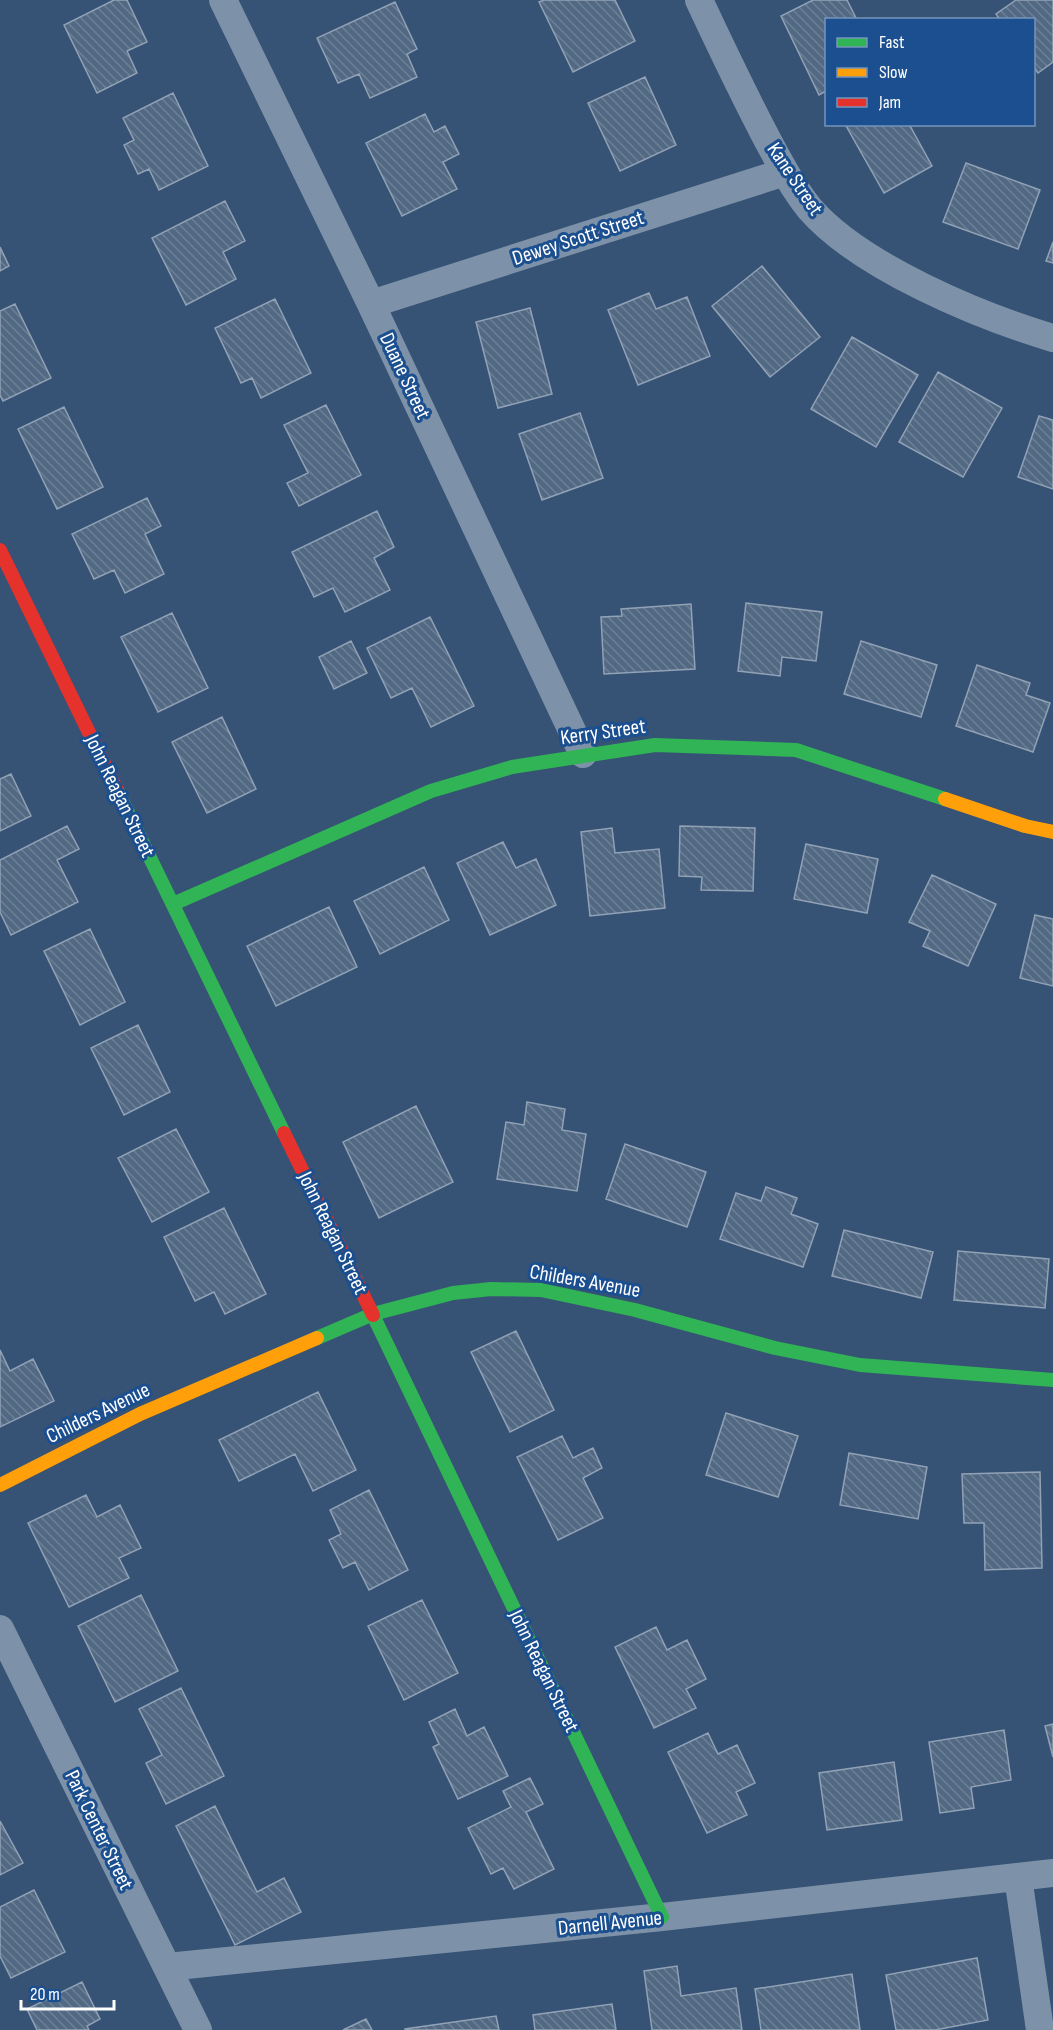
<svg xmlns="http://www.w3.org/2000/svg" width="1053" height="2030" font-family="'Sofia Sans Condensed',sans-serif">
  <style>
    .building { fill: url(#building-back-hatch); stroke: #92a2b6; stroke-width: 1.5 }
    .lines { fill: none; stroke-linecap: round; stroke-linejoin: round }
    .street { stroke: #7d92a8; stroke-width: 28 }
    .fast { stroke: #30b455; stroke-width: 14 }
    .slow { stroke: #ff9f0a; stroke-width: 14 }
    .jam { stroke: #e5322d; stroke-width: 14 }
    .labels { text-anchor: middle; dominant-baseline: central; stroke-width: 6; stroke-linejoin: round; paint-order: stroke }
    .street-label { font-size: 21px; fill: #fff; stroke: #1b4f8f }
  </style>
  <defs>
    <pattern id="building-back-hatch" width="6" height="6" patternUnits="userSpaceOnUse" patternTransform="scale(1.5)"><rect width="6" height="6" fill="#526984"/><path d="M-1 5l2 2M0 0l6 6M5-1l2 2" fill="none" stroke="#6c8096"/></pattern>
  </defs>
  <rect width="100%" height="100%" fill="#365274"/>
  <path class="building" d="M114 0H127L147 42 127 51 137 73 97 93 64 25Z
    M544 0H615L635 41 573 72 539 2Z
    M813 0H847L857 20H826V91L819 95 781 16Z
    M1016 0H1053V62L1038 73 1034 67V20H1000L996 14Z
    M395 2 417 49 407 54 417 77 370 98 359 74 338 83 317 38Z
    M645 77 676 145 620 171 588 103Z
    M173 93 208 166 159 190 149 169 138 174 124 145 134 140 123 118Z
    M425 114 434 132 445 126 459 154 443 162 457 189 402 216 366 143Z
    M845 124H909L932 166 884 193Z
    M966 163 1040 190 1018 249 943 222Z
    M225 201 245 241 223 252 236 279 186 305 152 238Z
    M1053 242V263L1046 261Z
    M0 247 9 266 0 271Z
    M762 266 820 337 770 377 712 306Z
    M649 293 656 309 687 297 710 356 638 385 608 310Z
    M275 299 311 373 261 398 252 378 241 383 215 328Z
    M15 304 51 378 3 401 0 395V311Z
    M530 308 552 394 498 408 476 322Z
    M852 337 918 375 876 447 811 409Z
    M938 372 1002 408 963 477 899 442Z
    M326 405 361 475 299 506 287 483 308 473 284 425Z
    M64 407 103 487 57 509 18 429Z
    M580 413 603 478 542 500 519 434Z
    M1039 416 1053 420V489L1018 477Z
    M147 498 161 526 145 534 164 574 125 593 114 570 94 579 72 534Z
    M377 511 394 547 374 558 390 590 345 612 333 588 314 597 292 552Z
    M746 603 822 612 816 661 782 657 780 676 738 671Z
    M691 604 695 669 604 674 601 617 622 616 621 609Z
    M172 613 208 688 158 712 121 637Z
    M430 617 474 706 431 727 412 688 391 698 367 648Z
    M351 641 367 673 334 689 319 657Z
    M861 641 937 665 921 717 844 694Z
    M977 665 1030 683 1026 695 1050 703 1033 752 956 726Z
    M222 717 256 789 207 813 172 742Z
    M11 774 31 816 0 831V779Z
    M67 826 79 849 57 860 78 902 11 935 0 912V860Z
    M680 826 755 828 753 891 701 890 702 877 679 876Z
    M612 828 615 853 659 849 665 908 590 916 581 832Z
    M503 842 516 868 536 859 556 905 490 935 457 863Z
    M806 844 878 859 867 913 794 899Z
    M424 867 449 920 380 954 354 901Z
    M932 875 996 904 968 966 923 946 930 931 909 922Z
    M329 907 357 967 276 1006 247 946Z
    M1035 915 1053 919V986L1020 978Z
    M90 929 125 1002 80 1025 44 951Z
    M138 1025 170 1092 124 1115 91 1048Z
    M527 1102 565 1109 562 1130 586 1134 577 1191 497 1179 506 1122 524 1125Z
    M416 1106 453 1182 379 1218 343 1142Z
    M176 1129 209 1192 152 1222 118 1158Z
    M625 1144 706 1172 687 1227 606 1199Z
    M766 1187 797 1198 791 1214 818 1224 803 1267 720 1239 736 1193 761 1201Z
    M224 1208 266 1294 225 1314 214 1292 195 1301 164 1237Z
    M844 1230 933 1252 921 1298 832 1276Z
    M958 1251 1049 1259 1045 1308 954 1300Z
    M516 1331 554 1410 510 1432 471 1352Z
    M0 1350 10 1371 33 1359 54 1401 0 1427Z
    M318 1392 356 1470 313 1491 295 1454 239 1481 219 1440Z
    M726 1413 798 1436 778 1497 706 1475Z
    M562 1436 573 1458 593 1448 602 1468 583 1478 603 1518 558 1540 517 1457Z
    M849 1453 927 1467 918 1519 840 1505Z
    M1040 1472 1042 1568 985 1570 984 1523H964L962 1474Z
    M369 1490 408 1570 369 1590 355 1562 343 1568 329 1540 341 1534 330 1510Z
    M86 1495 97 1517 120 1505 141 1548 119 1558 129 1578 69 1607 28 1523Z
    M141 1595 178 1671 115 1702 78 1626Z
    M422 1600 458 1673 404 1700 368 1626Z
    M656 1627 667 1650 687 1640 706 1679 686 1689 696 1708 654 1728 615 1647Z
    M181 1688 224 1776 166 1804 146 1763 162 1755 139 1709Z
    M455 1709 467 1736 484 1727 508 1776 458 1799 433 1747 439 1744 429 1722Z
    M1053 1724V1757L1045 1726Z
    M1004 1730 1011 1780 971 1787 974 1808 940 1813 929 1742Z
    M708 1733 718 1754 737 1745 755 1783 736 1792 747 1815 707 1833 668 1752Z
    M894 1762 902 1820 827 1830 819 1773Z
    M530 1778 543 1804 526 1812 554 1869 514 1889 503 1868 491 1874 468 1828 511 1807 503 1791Z
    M215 1806 257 1892 284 1878 301 1912 235 1945 176 1826Z
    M0 1821 23 1863 0 1875Z
    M34 1890 65 1952 11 1978 0 1956V1907Z
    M977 1958 988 2020 935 2030H896L886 1975Z
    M677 1966 681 1996 736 1988 742 2030H652L644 1971Z
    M852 1974 860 2030H761L755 1989Z
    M82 1982 100 2019 87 2026 89 2030H37L27 2009Z
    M612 2004 616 2030H535L533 2015Z
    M496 2016 499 2030H405V2029Z
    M366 2019 372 2030H343Z"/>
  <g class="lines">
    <path class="street" d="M223 0 371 304 583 754
      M699 0C721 47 743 93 767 139 780 163 793 188 810 209 861 267 979 316 1053 338
      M371 304 785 172
      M0 1629 198 2030
      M1018 1877 1040 2030
      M167 1967 662 1917 1053 1873"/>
    <path class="fast" d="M117 790 284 1133
      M173 904 431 791 512 767 655 745 796 750 945 799
      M373 1315 662 1917
      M317 1338 373 1314 453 1293 491 1289 541 1290 635 1310 775 1348 860 1365 1053 1380"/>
    <path class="slow" d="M945 799 1025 826 1053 832
      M0 1485 140 1414 317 1338"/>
    <path class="jam" d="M0 550 117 790
      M284 1133 373 1315"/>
  </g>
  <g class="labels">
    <g class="street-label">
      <text transform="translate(795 179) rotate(56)">Kane Street</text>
      <text transform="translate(578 238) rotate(-18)">Dewey Scott Street</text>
      <text transform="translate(405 376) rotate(65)">Duane Street</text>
      <text transform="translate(603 732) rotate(-8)">Kerry Street</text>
      <text transform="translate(120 796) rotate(64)">John Reagan Street</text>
      <text transform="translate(333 1233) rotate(64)">John Reagan Street</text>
      <text transform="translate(585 1281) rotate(10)">Childers Avenue</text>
      <text transform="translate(98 1413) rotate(-26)">Childers Avenue</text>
      <text transform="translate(544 1671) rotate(64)">John Reagan Street</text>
      <text transform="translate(99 1830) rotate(64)">Park Center Street</text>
      <text transform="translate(610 1923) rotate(-6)">Darnell Avenue</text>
    </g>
  </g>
  <rect x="825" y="18" width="210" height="108" fill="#1b4f8f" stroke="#7695bc" stroke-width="1.5"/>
  <rect x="837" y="38" width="30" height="9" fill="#30b455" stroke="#7695bc" stroke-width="1.5"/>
  <text x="879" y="48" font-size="18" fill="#ffffff">Fast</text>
  <rect x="837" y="68" width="30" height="9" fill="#ff9f0a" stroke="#7695bc" stroke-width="1.5"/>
  <text x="879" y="78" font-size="18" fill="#ffffff">Slow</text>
  <rect x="837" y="98" width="30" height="9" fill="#e5322d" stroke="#7695bc" stroke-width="1.5"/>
  <text x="879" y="108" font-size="18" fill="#ffffff">Jam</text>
  <path d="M21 2000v9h93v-9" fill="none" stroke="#ffffff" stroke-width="3"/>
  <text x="30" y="2000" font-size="18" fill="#ffffff" stroke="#1b4f8f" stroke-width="4.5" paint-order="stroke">20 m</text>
</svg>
